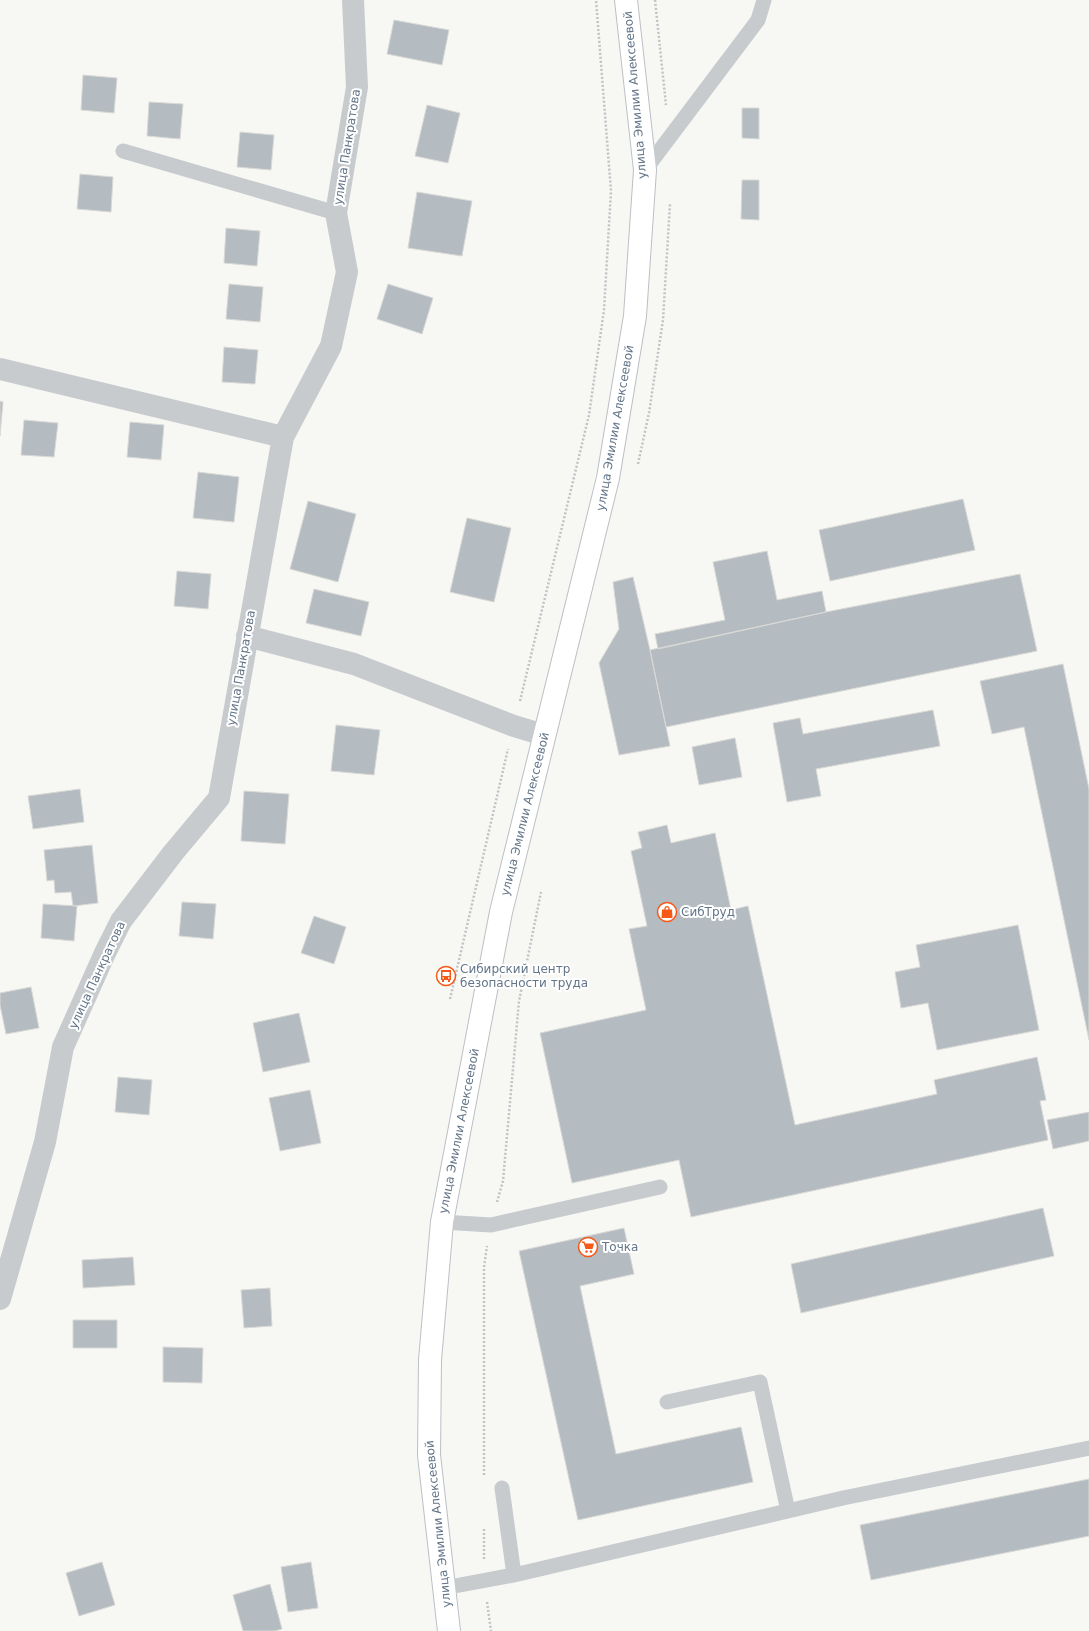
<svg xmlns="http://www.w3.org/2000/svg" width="1089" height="1631" font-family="'DejaVu Sans',sans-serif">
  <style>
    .building { fill: #b4bbc1; stroke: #d9d9d6 }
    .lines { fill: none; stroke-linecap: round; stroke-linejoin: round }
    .secondary-casing { stroke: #bbc0c5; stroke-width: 24 }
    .path { stroke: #c0c2c5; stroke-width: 2.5; stroke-dasharray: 2 2; stroke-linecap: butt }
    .lane { stroke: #c7cbce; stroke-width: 15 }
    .street { stroke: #c7cbce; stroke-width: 22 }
    .secondary { stroke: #fff; stroke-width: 22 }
    .labels { text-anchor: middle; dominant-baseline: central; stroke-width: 4; stroke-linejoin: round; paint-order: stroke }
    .street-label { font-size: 12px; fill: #637588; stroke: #fff }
    .poi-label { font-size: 12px; fill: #637588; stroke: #fff; text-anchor: start }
  </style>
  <rect width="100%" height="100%" fill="#f7f7f4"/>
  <path class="building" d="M394 20 449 30 442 65 387 54Z
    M83 75 117 78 114 113 81 110Z
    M149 102 183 104 180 139 147 136Z
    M427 105 460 113 448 163 415 156Z
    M742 108H759V139L742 138Z
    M240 132 274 135 271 170 237 167Z
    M80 174 113 177 111 212 77 209Z
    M742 180H759V220L741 219Z
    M417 192 472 201 462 256 408 248Z
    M226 228 260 231 257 266 224 263Z
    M229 284 263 287 260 322 226 319Z
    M388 284 433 298 422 334 377 319Z
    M224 347 258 350 255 384 222 382Z
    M0 401 3 402 0 436Z
    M24 420 58 423 54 457 21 455Z
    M130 422 164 425 161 460 127 457Z
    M198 472 239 477 234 522 193 518Z
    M963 499 975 550 830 581 819 530Z
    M308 501 356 514 338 582 290 569Z
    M467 518 511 528 494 602 450 592Z
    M767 551 777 600 822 591 826 612 658 649 655 634 725 620 713 562Z
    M177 571 211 574 208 609 174 606Z
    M1020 574 1037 651 666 727 650 650 826 612Z
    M633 577 650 650 670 746 619 755 599 663 619 629 613 582Z
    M314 589 369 602 361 636 306 623Z
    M1063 664 1089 789V1040L1024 727 992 734 980 681Z
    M933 710 940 746 816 769 821 796 787 802 773 723 800 718 803 734Z
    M336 725 380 730 374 775 331 771Z
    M735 738 742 777 699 785 692 747Z
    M80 789 84 822 33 829 28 796Z
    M244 791 289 794 285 844 241 841Z
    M667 825 671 843 715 833 731 910 748 906 795 1125 937 1094 934 1080 1037 1057 1046 1100 1040 1101 1048 1140 691 1217 679 1160 572 1183 540 1033 646 1010 629 929 647 926 631 851 642 848 638 832Z
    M92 845 98 903 73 906 71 892 55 893 54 880 47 881 44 850Z
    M182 902 216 904 213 939 179 936Z
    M43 904 77 906 74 941 41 938Z
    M314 916 346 927 334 964 301 953Z
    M1018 925 1039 1030 937 1050 928 1003 901 1008 895 972 920 967 916 945Z
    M31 987 39 1028 6 1034 0 1005V993Z
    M299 1013 310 1062 263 1072 253 1023Z
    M118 1077 152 1080 149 1115 115 1112Z
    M310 1090 321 1143 280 1151 269 1098Z
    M1089 1112V1141L1053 1149 1047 1120Z
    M1043 1208 1054 1256 801 1313 791 1264Z
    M624 1228 634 1274 580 1286 616 1454 741 1427 753 1482 578 1520 519 1251Z
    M133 1257 135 1285 83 1288 82 1260Z
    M270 1288 272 1326 244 1328 241 1290Z
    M73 1320H117V1348H73Z
    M163 1347 203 1348 202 1383 163 1382Z
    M1089 1479V1536L871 1580 860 1525Z
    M102 1562 115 1605 79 1616 66 1573Z
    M311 1562 318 1608 288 1612 281 1567Z
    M270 1584 282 1629 275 1631H243L233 1595Z"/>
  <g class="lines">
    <defs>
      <path id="secondary" d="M449 1631 429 1455 430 1360 442 1222 501 912 608 478 635 316 645 170 626 0"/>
    </defs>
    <use href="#secondary" class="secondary-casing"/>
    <path class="path" d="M655 0 666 105
      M638 464 649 413 663 320 670 204
      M520 701 589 415 604 310 611 191 596 0
      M450 999 508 749
      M497 1202 503 1181 519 1001 541 892
      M484 1475V1267L487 1246
      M484 1559V1528
      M487 1602 491 1631"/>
    <path class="lane" d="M123 151 336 213
      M645 170 758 20 764 0
      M442 1222 491 1225 660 1187
      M667 1402 760 1382 788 1511
      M514 1575 843 1498 1089 1448
      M444 1588 514 1575 502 1488"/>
    <path class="street" d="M0 369 283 437
      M247 636 354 664 514 726 544 735
      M0 1299 45 1142 63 1047 105 953 121 921 173 853 219 798 283 437 331 346 347 272 336 213 357 87 353 0"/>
    <use href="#secondary" class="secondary"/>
  </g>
  <defs>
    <symbol id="shop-ring" viewBox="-11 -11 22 22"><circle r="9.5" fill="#fff" stroke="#f65816" stroke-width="1.5"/><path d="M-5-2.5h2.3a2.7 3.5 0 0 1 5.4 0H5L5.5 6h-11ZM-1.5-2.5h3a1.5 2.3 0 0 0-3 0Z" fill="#f65816"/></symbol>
    <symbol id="bus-ring" viewBox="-11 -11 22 22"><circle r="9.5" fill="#fff" stroke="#f65816" stroke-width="1.5"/><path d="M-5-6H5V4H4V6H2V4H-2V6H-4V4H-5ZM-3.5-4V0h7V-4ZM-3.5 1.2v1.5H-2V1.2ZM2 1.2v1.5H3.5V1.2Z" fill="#f65816"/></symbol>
    <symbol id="supermarket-ring" viewBox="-11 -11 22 22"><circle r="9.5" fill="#fff" stroke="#f65816" stroke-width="1.5"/><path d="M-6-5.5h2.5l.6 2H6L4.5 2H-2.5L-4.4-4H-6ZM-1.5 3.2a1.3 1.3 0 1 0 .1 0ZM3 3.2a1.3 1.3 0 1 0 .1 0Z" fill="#f65816"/></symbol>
  </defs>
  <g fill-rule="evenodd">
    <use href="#shop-ring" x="656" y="901" width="22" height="22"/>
    <use href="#bus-ring" x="435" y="965" width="22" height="22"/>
    <use href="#supermarket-ring" x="577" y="1236" width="22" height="22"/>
  </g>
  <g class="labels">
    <g class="street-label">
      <text transform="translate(635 95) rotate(-95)">улица Эмилии Алексеевой</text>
      <text transform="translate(347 147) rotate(-81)">улица Панкратова</text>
      <text transform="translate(615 428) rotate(-80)">улица Эмилии Алексеевой</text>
      <text transform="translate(241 668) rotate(-80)">улица Панкратова</text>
      <text transform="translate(525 814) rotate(-76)">улица Эмилии Алексеевой</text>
      <text transform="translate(97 975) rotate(-65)">улица Панкратова</text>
      <text transform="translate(459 1131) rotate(-79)">улица Эмилии Алексеевой</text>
      <text transform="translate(438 1524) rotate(-96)">улица Эмилии Алексеевой</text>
    </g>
    <g class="poi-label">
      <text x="681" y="912">СибТруд</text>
      <text x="460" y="969">Сибирский центр<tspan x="460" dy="14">безопасности труда</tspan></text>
      <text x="602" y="1247">Точка</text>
    </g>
  </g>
</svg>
